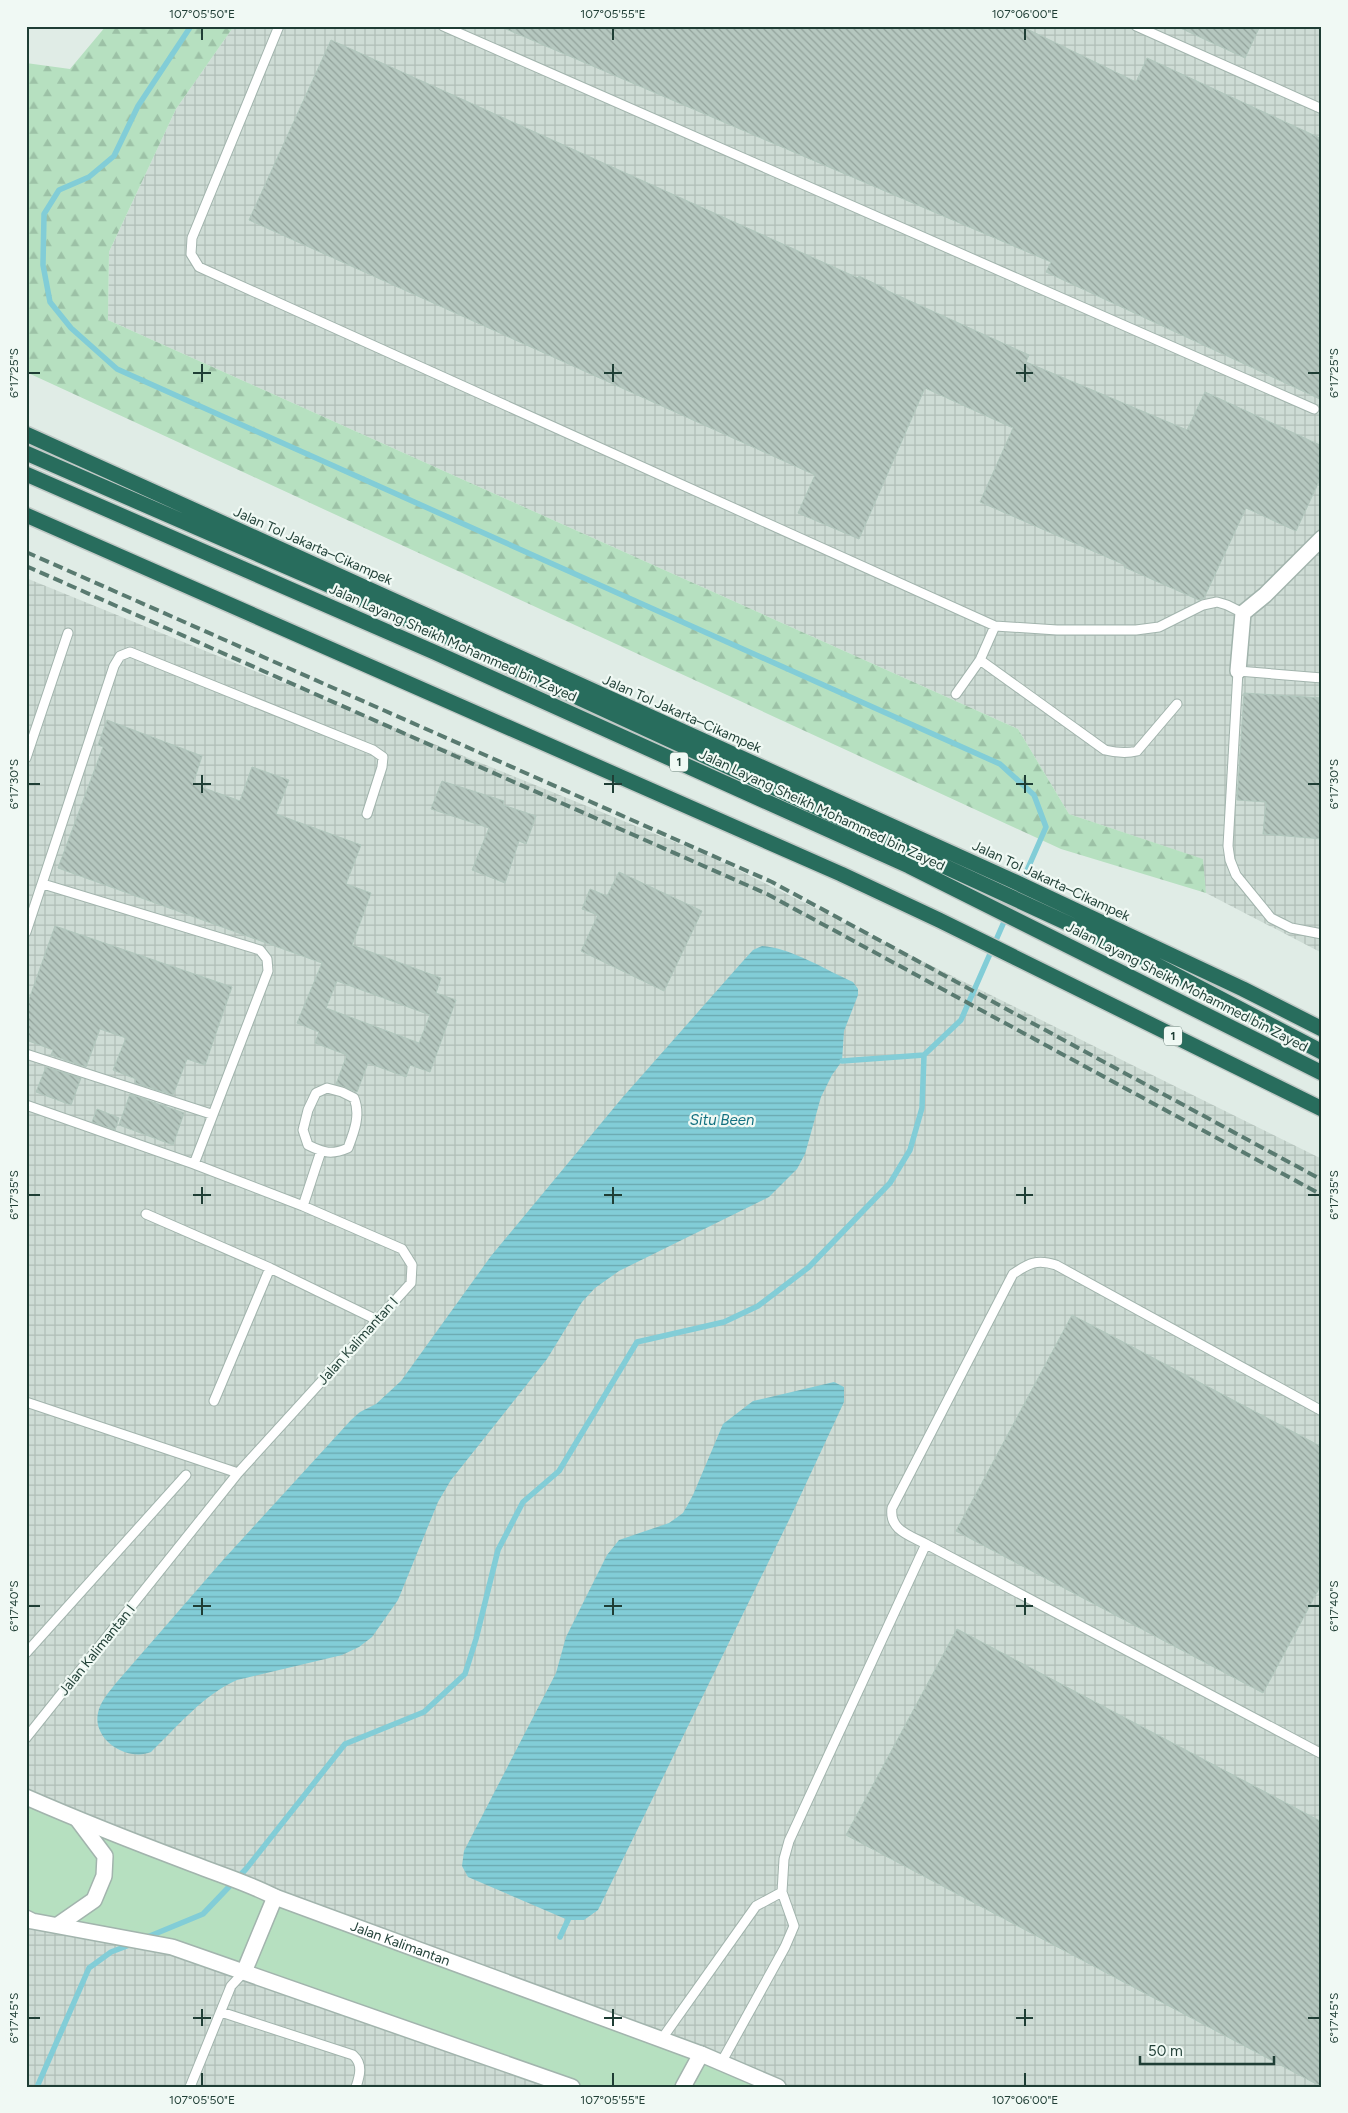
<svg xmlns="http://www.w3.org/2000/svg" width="1348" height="2113" font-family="Figtree,sans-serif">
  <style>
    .industrial { fill: url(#industrial-grid) }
    .green { fill: #b6e0c0 }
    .forest { fill: url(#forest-firs) }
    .water { fill: url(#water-rules) }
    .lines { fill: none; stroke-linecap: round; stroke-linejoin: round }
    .stream { stroke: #82cdd7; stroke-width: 5.5 }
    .building { fill: url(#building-back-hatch); stroke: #b1c7bd; fill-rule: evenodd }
    .service-casing { stroke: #a2b4ad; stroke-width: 11 }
    .minor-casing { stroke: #a2b4ad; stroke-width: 18 }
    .tertiary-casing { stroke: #a2b4ad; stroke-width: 18 }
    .motorway-casing { stroke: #c0c9c6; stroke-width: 18 }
    .service { stroke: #fff; stroke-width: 9 }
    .minor { stroke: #fff; stroke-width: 15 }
    .tertiary { stroke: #fff; stroke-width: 15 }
    .motorway { stroke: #286d5d; stroke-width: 15 }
    .rail { stroke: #597a70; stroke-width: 4; stroke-dasharray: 10 5; stroke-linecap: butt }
    .ticks { fill: none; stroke: #1f3e35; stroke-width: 2 }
    .labels { text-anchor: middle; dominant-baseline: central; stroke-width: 4.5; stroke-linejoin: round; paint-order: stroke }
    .shield { fill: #f0f9f4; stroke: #5e766e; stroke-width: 1 }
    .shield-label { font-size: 12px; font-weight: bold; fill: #1f3e35 }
    .street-label { font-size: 14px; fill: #1f3e35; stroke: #f0f9f4 }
    .water-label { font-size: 15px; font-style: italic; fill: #137180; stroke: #f0f9f4 }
    .neatline { fill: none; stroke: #1f3e35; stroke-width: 2 }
    .ticks-label { font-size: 12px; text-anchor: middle; fill: #1f3e35 }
  </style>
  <defs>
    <pattern id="industrial-grid" width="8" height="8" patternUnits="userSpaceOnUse" patternTransform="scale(1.25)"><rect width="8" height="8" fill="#cedcd5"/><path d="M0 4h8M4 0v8" fill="none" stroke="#b0beb7"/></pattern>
    <pattern id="forest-firs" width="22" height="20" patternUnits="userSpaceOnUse" patternTransform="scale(1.25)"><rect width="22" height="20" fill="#b6e0c0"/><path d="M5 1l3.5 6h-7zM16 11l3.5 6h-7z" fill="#9cc1a6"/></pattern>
    <pattern id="water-rules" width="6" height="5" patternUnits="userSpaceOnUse" patternTransform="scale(1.25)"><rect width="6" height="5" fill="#82cdd7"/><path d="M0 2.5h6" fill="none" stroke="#6aa8af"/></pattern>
    <pattern id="building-back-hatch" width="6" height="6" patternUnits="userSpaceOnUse" patternTransform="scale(1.25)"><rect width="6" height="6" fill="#b5c7bf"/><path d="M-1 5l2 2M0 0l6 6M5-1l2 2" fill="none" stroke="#93a39c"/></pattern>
  </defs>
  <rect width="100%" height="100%" fill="#e0ece6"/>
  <path class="industrial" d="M234 26H1322V953L1206 893 1202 859 1069 814 1018 729 108 320 109 252 176 109Z
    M26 578 712 857 1322 1159V2087H26Z"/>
  <path class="green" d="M26 1797 778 2087H572L244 1972 26 1918Z"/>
  <path class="forest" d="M106 26H234L176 109 109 252 108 320 1018 729 1069 814 1203 859 1206 893 1061 849 26 372V63L70 69Z"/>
  <path class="water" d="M762 946C789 947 828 971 853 982L858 989V995L844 1031 842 1061 832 1075 821 1097 805 1154 797 1169 769 1197 619 1271 595 1288 582 1302 547 1359 451 1480 438 1502 398 1600 372 1637 359 1647 342 1655 237 1680C203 1695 178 1726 151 1752 128 1762 92 1740 98 1713 100 1702 109 1692 116 1683L223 1560 351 1420 360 1412 376 1404 401 1381 491 1256 622 1098 743 961 753 950Z
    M834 1382 844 1387V1402L790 1518 598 1910 584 1920H568L468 1877 462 1866 464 1851 556 1673 566 1637 607 1555 619 1540 669 1523 683 1513 693 1495 723 1424 753 1401Z"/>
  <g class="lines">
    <path class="stream" d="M191 26 138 106 114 156 89 177 59 190 44 214 43 265 50 302 71 328 117 369 1000 764 1034 795 1046 827 1021 884
      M842 1061 924 1055
      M560 1937 568 1920
      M145 1938 203 1914 246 1869 345 1744 424 1712 465 1674 476 1639 498 1550 523 1502 559 1471 637 1342 724 1322 758 1306 809 1267 890 1183 910 1150 922 1108 924 1055 961 1020 1014 899
      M37 2087 89 1968 111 1952 132 1944"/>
  </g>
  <path class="building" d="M499 26H1021L1136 82 1147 58 1322 139V400L1046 272 1051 262Z
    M1176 26H1260L1245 58Z
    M331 40 858 278 859 276 886 289V290L1029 355 1026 362 1187 430 1205 392 1322 446V475L1296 531 1246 508 1204 598 1199 600 1124 567 1125 565 980 502 1013 428 925 388 859 539 798 513 815 475 249 220Z
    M1244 693 1322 698 1319 745 1322 746V839L1263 834 1266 802 1237 800Z
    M107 720 202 756 193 784 240 801 252 767 289 780 276 814 361 845 346 884 371 893 352 945 441 978 436 993 456 1000 430 1072 410 1065 406 1077 368 1063 357 1092 336 1084 347 1055 315 1043 319 1032 297 1023 322 963 58 868 103 747 98 745ZM337 981 430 1015 419 1043 326 1008Z
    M442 781 504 801 503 805 536 816 526 844 519 841 505 883 472 870 489 828 431 809Z
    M619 872 702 911 664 991 581 951 598 915 582 909 590 889 607 896Z
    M55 926 232 987 205 1065 187 1059 173 1095 135 1083 136 1079 113 1070 126 1038 100 1029 86 1067 51 1055 53 1050 26 1040V1008Z
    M46 1067 81 1078 71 1105 36 1092Z
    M130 1094 184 1113 173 1145 119 1125Z
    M97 1109 119 1118 115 1130 92 1122Z
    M1072 1315 1322 1447V1583L1263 1693 956 1531Z
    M957 1629 1322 1822V2087L846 1835Z"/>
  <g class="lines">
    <defs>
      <path id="service" d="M279 26 192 238 191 254 199 267 995 626 1057 630H1136L1159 627 1203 605 1217 602 1227 605 1243 613
        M443 26 1314 409
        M1136 26 1322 109
        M980 660 1105 750C1117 753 1126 754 1137 751L1177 704
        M1322 678 1238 671 1228 846 1230 860 1236 875 1271 918 1291 928 1322 934
        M956 694 980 660 995 626
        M26 758 68 633
        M43 884 260 950 267 959 268 971 194 1164
        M26 932 114 666 120 656 130 652 373 750 383 757 382 767 367 814
        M26 1054 211 1114
        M327 1088 342 1092 354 1098C361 1115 354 1132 348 1148 332 1155 324 1153 308 1145L303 1130 308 1110 316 1093Z
        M26 1105 194 1164 303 1206 402 1249 412 1265 411 1283 238 1473 26 1738
        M303 1206 321 1151
        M146 1214 270 1268
        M214 1401 270 1268 377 1320
        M26 1402 238 1473
        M926 1544 1322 1754
        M26 1653 186 1475
        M782 1892 784 1859 789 1841 926 1544C909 1535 889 1530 892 1508L1013 1274C1029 1263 1037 1259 1056 1265L1322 1411
        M221 2012 353 2055C363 2064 360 2075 356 2087
        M661 2040 756 1906 782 1892 794 1926 785 1947 721 2063
        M190 2087 231 1986 244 1972"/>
      <path id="minor" d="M1238 671 1243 613 1265 595 1322 538"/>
      <g id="tertiary">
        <path id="s1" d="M26 1797C81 1821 137 1843 193 1864 221 1875 248 1883 275 1897L701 2054 778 2087"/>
        <path d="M26 1918 32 1921 172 1947 572 2087"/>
        <path d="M58 1925 94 1900 104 1876 105 1856 78 1820"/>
        <path d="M244 1972 275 1897"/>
        <path d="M683 2087 701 2054"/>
      </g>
      <path id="motorway" d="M26 434 1011 880 1243 989 1322 1029
        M26 453 436 632 1143 958 1322 1052
        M26 474 434 652 909 866 1322 1073
        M26 515 841 874 939 920 1322 1109"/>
    </defs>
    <use href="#service" class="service-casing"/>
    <use href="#minor" class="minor-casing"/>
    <use href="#tertiary" class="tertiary-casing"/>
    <use href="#motorway" class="motorway-casing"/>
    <use href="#service" class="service"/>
    <use href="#minor" class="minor"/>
    <use href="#tertiary" class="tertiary"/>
    <use href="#motorway" class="motorway"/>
    <path class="rail" d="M26 552 772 882 1322 1180
      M26 566 767 894 1322 1195"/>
  </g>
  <path class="ticks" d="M202 28V40M613 28V40M1025 28V40M202 364V382M613 364V382M1025 364V382M28 373H40M193 373H211M604 373H622M1016 373H1033M1308 373H1320M202 775V793M613 775V793M1025 775V793M28 784H40M193 784H211M604 784H622M1016 784H1033M1308 784H1320M202 1187V1204M613 1187V1204M1025 1187V1204M28 1195H40M193 1195H211M604 1195H622M1016 1195H1033M1308 1195H1320M202 1598V1615M613 1598V1615M1025 1598V1615M28 1606H40M193 1606H211M604 1606H622M1016 1606H1033M1308 1606H1320M202 2009V2026M613 2009V2026M1025 2009V2026M28 2018H40M193 2018H211M604 2018H622M1016 2018H1033M1308 2018H1320M202 2073V2086M613 2073V2086M1025 2073V2086"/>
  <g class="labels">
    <g class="shield">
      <rect x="670" y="752.5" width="18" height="19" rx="4"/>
      <rect x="1164" y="1026.5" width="18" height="19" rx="4"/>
    </g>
    <g class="shield-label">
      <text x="679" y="762">1</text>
      <text x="1173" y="1036">1</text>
    </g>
    <g class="street-label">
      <text transform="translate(313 546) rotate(24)">Jalan Tol Jakarta–Cikampek</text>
      <text transform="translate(453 643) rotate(24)">Jalan Layang Sheikh Mohammed bin Zayed</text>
      <text transform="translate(682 714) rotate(24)">Jalan Tol Jakarta–Cikampek</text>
      <text transform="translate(822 810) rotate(25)">Jalan Layang Sheikh Mohammed bin Zayed</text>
      <text transform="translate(1051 881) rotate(25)">Jalan Tol Jakarta–Cikampek</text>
      <text transform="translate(1187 987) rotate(27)">Jalan Layang Sheikh Mohammed bin Zayed</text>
      <text transform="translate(358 1341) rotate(-48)">Jalan Kalimantan I</text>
      <text transform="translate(97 1650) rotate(-51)">Jalan Kalimantan I</text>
      <text stroke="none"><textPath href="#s1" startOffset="402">Jalan Kalimantan</textPath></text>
    </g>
    <g class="water-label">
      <text x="722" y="1120">Situ Been</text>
    </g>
  </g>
  <rect width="1348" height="2113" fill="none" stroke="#f0f9f4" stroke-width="55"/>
  <path d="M1140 2056v8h134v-8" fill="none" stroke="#1f3e35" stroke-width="2.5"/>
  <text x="1148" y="2056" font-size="15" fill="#1f3e35" stroke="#f0f9f4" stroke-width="4" paint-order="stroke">50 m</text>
  <rect x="28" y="28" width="1292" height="2058" class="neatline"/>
  <g class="ticks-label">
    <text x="202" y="18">107°05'50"E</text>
    <text x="613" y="18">107°05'55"E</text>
    <text x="1025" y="18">107°06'00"E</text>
    <text transform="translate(14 373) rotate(-90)" y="4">6°17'25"S</text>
    <text transform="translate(1334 373) rotate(-90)" y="4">6°17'25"S</text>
    <text transform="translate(14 784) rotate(-90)" y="4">6°17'30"S</text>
    <text transform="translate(1334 784) rotate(-90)" y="4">6°17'30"S</text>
    <text transform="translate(14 1195) rotate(-90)" y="4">6°17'35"S</text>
    <text transform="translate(1334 1195) rotate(-90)" y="4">6°17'35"S</text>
    <text transform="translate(14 1606) rotate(-90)" y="4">6°17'40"S</text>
    <text transform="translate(1334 1606) rotate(-90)" y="4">6°17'40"S</text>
    <text transform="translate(14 2018) rotate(-90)" y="4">6°17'45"S</text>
    <text transform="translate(1334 2018) rotate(-90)" y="4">6°17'45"S</text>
    <text x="202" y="2104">107°05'50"E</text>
    <text x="613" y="2104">107°05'55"E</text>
    <text x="1025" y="2104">107°06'00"E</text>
  </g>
</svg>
